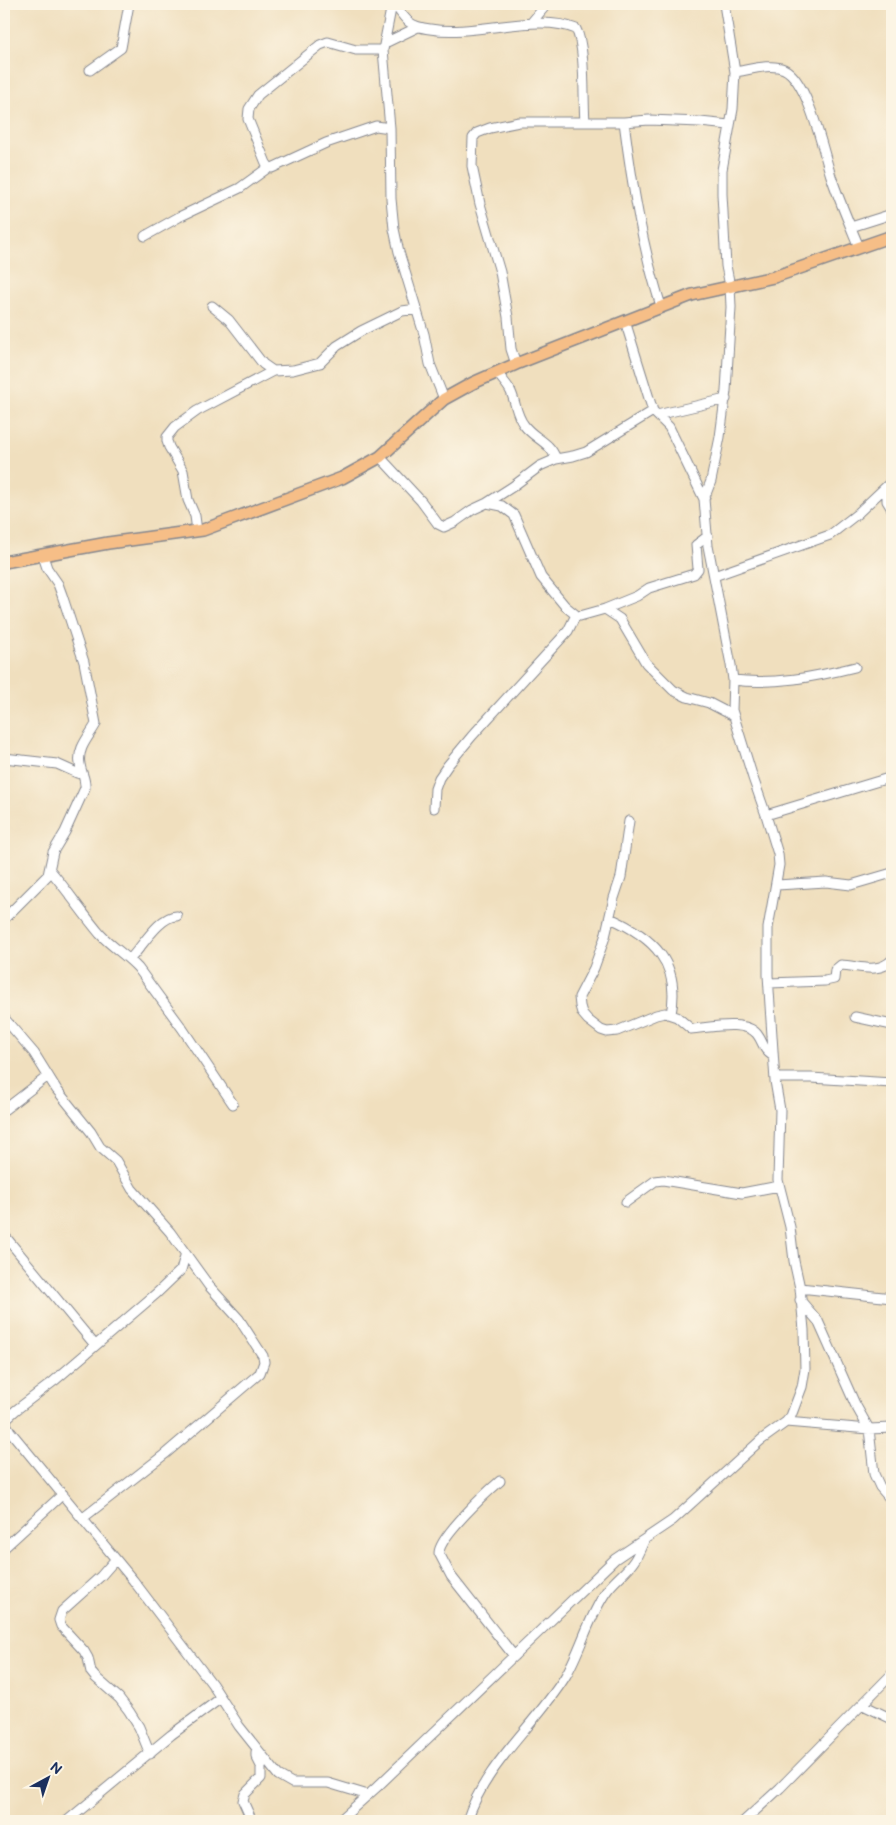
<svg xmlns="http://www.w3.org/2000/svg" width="896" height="1825" font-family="'Balsamiq Sans',sans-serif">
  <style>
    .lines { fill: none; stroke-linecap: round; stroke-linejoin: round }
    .minor-casing { stroke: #86878e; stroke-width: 11 }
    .major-casing { stroke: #86878e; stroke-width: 14 }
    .minor { stroke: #fff; stroke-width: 9 }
    .major { stroke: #f6be87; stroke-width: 11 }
  </style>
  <rect width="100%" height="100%" fill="#fcf5e5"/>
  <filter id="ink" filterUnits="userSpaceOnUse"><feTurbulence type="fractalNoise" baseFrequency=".02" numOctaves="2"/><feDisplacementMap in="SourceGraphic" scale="10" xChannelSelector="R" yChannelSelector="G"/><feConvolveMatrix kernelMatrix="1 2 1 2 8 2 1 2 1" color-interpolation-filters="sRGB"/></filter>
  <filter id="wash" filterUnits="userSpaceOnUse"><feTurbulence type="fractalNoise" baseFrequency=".0096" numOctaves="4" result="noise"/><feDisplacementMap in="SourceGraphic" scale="20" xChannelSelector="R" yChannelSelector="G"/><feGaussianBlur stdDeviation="1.12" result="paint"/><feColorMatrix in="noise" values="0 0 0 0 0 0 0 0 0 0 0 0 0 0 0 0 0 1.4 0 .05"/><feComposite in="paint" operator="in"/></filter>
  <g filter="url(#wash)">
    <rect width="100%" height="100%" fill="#f0dfbe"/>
  </g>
  <g filter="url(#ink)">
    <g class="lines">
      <defs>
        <path id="minor" d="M392 4 383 50 390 128 391 199 394 229 399 252 424 334 430 364 444 399
          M394 4C399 10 403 17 409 22 415 27 422 28 430 29 475 37 537 12 576 29 586 48 583 99 585 122
          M531 23 547 4
          M385 43 418 27
          M383 50H356L328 42 320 45 258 95 249 109 248 119 266 163 269 167 272 168 326 143 376 126 390 128
          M90 70 121 48 129 4
          M735 72C749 70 771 63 784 69 808 80 823 151 831 176 839 200 849 223 859 247
          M624 122C632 184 642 246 661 306
          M851 227 892 214
          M145 236 179 217 240 188 269 167
          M212 306 229 320 263 364 273 371 293 370 320 363 337 346 361 331 402 311 417 309
          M625 321 653 411 669 427 704 499
          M516 364 511 349 508 317 500 272 480 204 472 166 473 138 477 133 490 128 519 122H624L649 120 700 122 729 125
          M497 372C501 379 508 385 511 392 516 403 516 415 524 425 534 439 550 441 556 459
          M657 415 726 399
          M380 457 421 501 438 524 444 527 455 522 472 510 487 503 512 487 540 466 556 459 573 456 586 452 653 411
          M887 487V501L892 509
          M487 503 502 506 514 515 541 577 565 606 576 615 580 616 605 609 637 596 649 588 694 574 698 569 696 545 708 536
          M197 531 195 516 188 500 183 471 169 447 167 441V437L175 427 197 411 273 371
          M714 576 830 535 857 514 892 481
          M605 609 620 619 646 663 673 690 687 697 709 703 734 716
          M733 680C774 685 815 677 855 667
          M4 758 57 764 77 773 82 774
          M434 808 435 789 439 778 448 765 472 736 568 631 576 615
          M766 815 892 777
          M629 821 621 877 614 898 605 937 594 968 579 997 580 1006 582 1013 588 1020 601 1030 607 1032 617 1031 656 1015 665 1013 677 1017 691 1029C708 1028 745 1019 757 1034 764 1043 762 1049 773 1056
          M50 870C68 891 83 914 100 934 112 947 126 955 138 968L182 1028 233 1104
          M777 885 826 882 851 885 892 873
          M610 918C653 937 681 963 671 1014
          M4 919 48 875 53 852 65 832 85 788C86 779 81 773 80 764 77 748 89 737 96 724L84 662 62 595 58 584 47 568 43 556
          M130 959C141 948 160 915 177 916
          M769 983 825 981 834 979 835 970 841 965C860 966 878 974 892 960
          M855 1017 892 1025
          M4 1018 34 1053 57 1090 91 1132 100 1147 116 1161 132 1189 170 1232 209 1286 239 1319 263 1356 264 1362 260 1373 165 1454 83 1518
          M775 1078H811L892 1083
          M4 1110 48 1076
          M626 1202 655 1181 663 1180 742 1193 779 1186
          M4 1235 95 1345
          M185 1256 181 1270 157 1293 54 1381 16 1410 7 1418 6 1424 10 1431 133 1580 212 1684 239 1726 278 1775 292 1783H328L368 1795
          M800 1288 892 1298
          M800 1300 818 1321 855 1404 869 1429 874 1474 880 1487 892 1501
          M786 1422 869 1429 892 1428
          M500 1481C486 1493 439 1537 439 1553L451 1576 514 1656
          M4 1548 63 1494
          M115 1560 101 1576 62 1611 59 1620 61 1626 84 1651 88 1658 91 1672 95 1677 119 1698 129 1711 139 1727 150 1754
          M863 1705 892 1719
          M67 1821 171 1735 221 1698
          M252 1821 243 1801 245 1794 261 1778V1766L256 1756V1752
          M339 1821 377 1787 615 1559 673 1520 761 1440 786 1422 791 1416 802 1387 805 1369 804 1330 800 1288 794 1261 790 1227 778 1180 780 1110 775 1081 768 975V928L779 865 778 854 766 815 753 778 732 710 733 680 731 665 708 546 704 499 711 481 720 437 726 391 731 307 730 286 726 266 722 194V170L733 109 735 72 724 4
          M467 1821C485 1764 534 1727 565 1677 581 1650 588 1618 606 1592 614 1580 626 1573 634 1561 638 1555 641 1547 644 1541
          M744 1821 780 1788 892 1674"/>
        <path id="major" d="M4 562 108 543 203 530 219 524 342 478 380 457 444 399 473 383 516 364 692 295 774 277 892 236"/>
      </defs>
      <use href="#minor" class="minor-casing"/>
      <use href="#major" class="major-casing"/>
      <use href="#minor" class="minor"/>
      <use href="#major" class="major"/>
    </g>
  </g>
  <rect width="896" height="1825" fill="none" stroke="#fcf5e5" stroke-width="20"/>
  <g transform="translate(48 1778) rotate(40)" stroke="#fcf5e5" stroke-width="4" paint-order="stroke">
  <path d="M0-4L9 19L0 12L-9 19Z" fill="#1b2f5e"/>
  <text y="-8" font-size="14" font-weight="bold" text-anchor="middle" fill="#1b2f5e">N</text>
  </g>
</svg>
